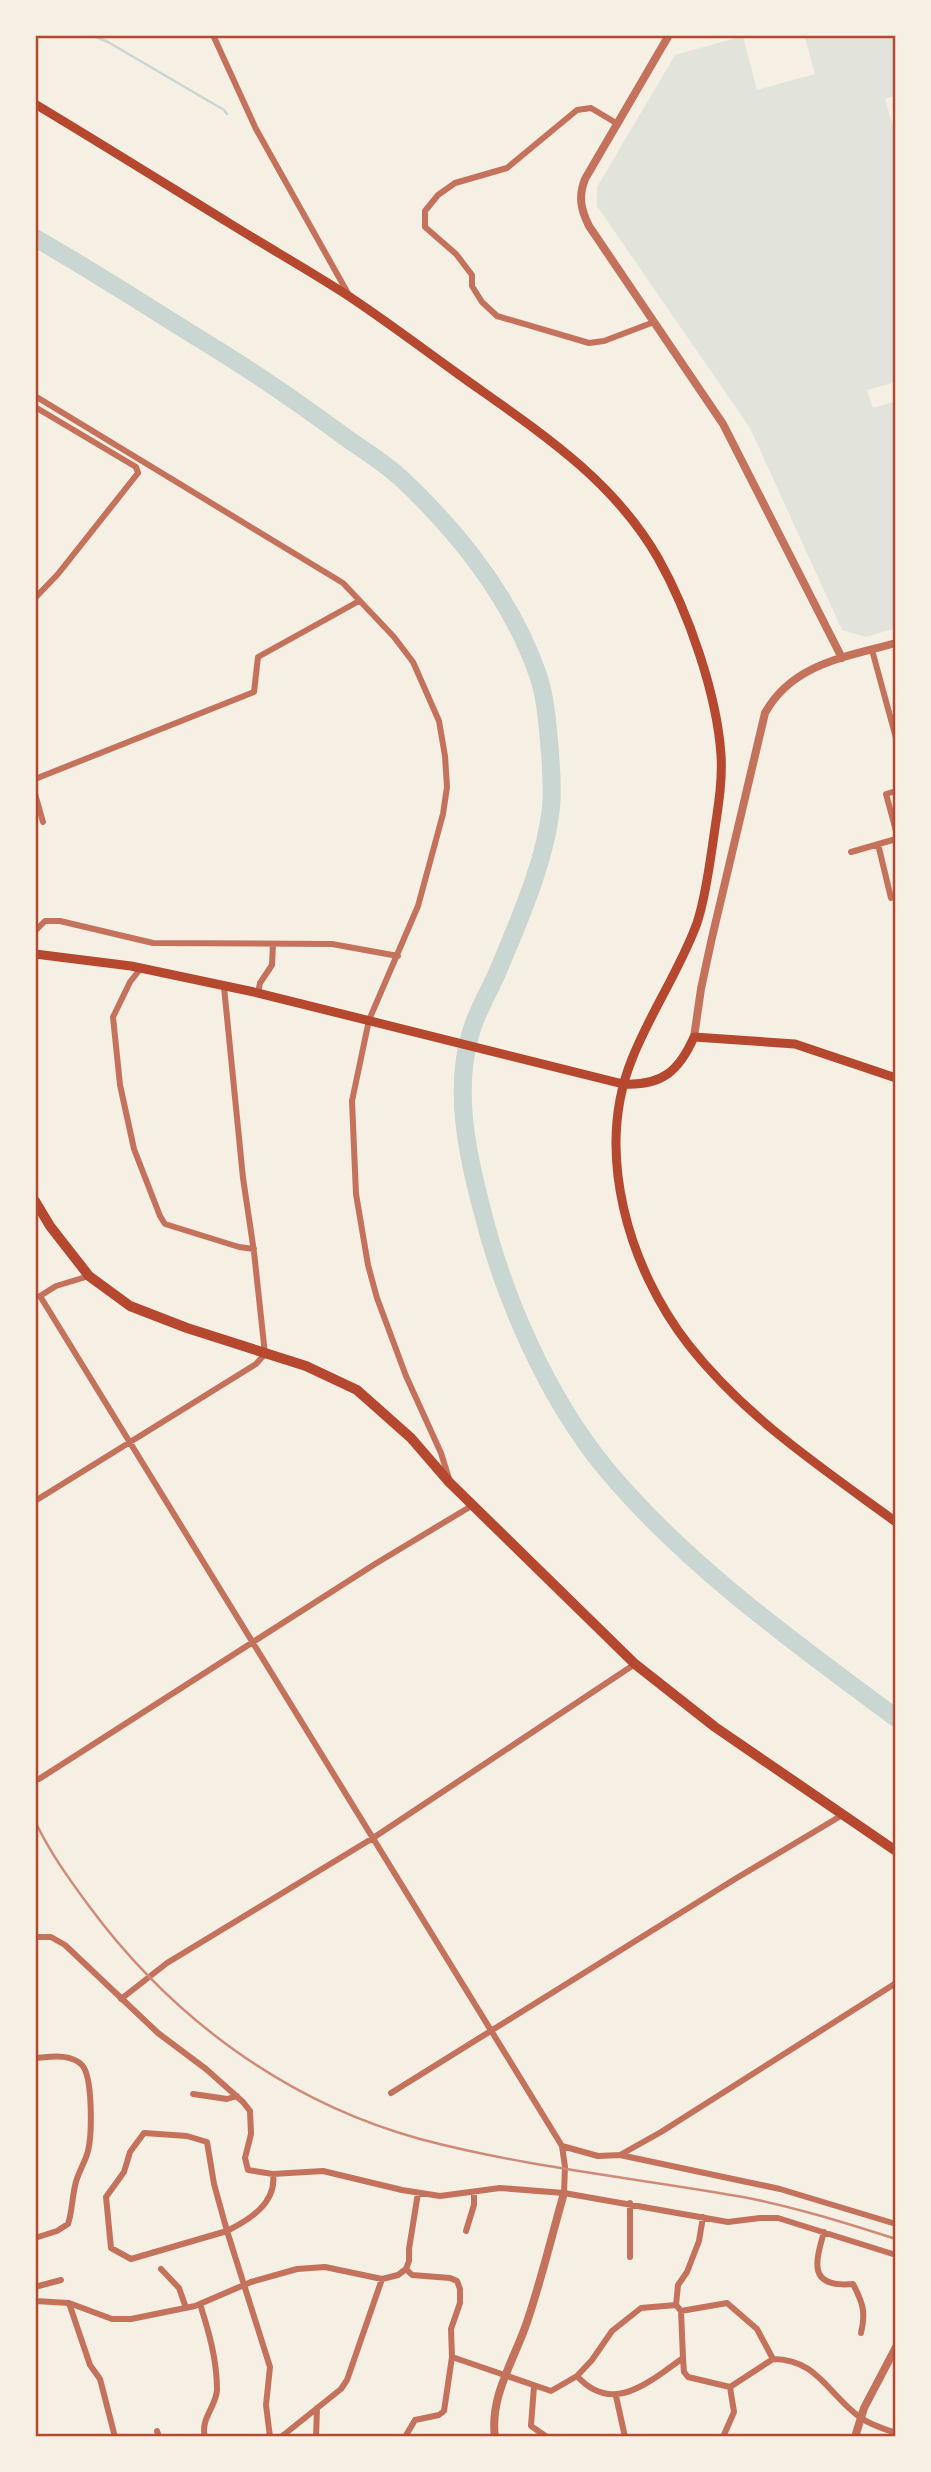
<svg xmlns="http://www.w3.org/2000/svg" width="931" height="2472" font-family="'IBM Plex Serif',serif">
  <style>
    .green { fill: #e2e4dc }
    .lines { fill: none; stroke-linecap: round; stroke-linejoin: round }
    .stream { stroke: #c9d6d2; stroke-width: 2.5 }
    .river { stroke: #c9d6d2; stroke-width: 18 }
    .minor { stroke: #c5725c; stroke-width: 6 }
    .tertiary { stroke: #c5725c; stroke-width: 8 }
    .secondary { stroke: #b5482f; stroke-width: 9 }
    .primary { stroke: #b5482f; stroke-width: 10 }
    .rail { stroke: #cf8b77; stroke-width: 2.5 }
    .neatline { fill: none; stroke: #b5482f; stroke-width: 2.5 }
  </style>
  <rect width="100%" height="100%" fill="#f6efe4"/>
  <path class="green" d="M804 35H896V95L885 99 896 136V382L867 390 873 408 893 402 896 412V628L866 637 842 630 750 428 597 206V187L675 55 743 36 757 90 815 74Z"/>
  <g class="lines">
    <path class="stream" d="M91 35 108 42 224 110 227 114"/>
    <path class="river" d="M35 238C88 268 139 301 190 333 242 364 292 398 341 434 361 449 384 462 403 480 459 533 512 600 538 675 545 696 547 718 549 741 551 763 553 786 551 808 545 863 519 920 498 971 489 992 477 1011 471 1032 454 1087 466 1148 480 1202 502 1294 546 1396 606 1469 688 1567 794 1642 896 1718"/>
    <path class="minor" d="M213 35 256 129 350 297
      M616 123 591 108 577 110 507 168 455 183 438 195 425 211V227L456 254 472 275V286L482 302 497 316 589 343 604 341 654 322
      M35 396 343 583 394 637 413 662 439 721 445 756 447 787 443 814 418 906 369 1020 352 1101 356 1194 368 1265 377 1298 406 1376 441 1453 449 1479
      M35 407 136 467 138 473 58 574 35 598
      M872 650 896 738
      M35 779 254 692 258 657 359 601
      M896 791 886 794 896 831
      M35 794 43 822
      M878 844 891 898
      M851 852 896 839
      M35 931 45 921H60L153 943 332 944 398 956
      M141 968 130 982 113 1017 120 1085 134 1149 160 1216 165 1224 239 1247 254 1249
      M258 993 260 983 272 965 273 944
      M89 1276 56 1286 40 1296 562 2146 565 2167 564 2193
      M35 1501 256 1364 265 1354 254 1252 243 1178 224 987
      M39 1779 375 1564 473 1505
      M35 1937H51L65 1945 158 2033 206 2069 243 2102 250 2111 251 2134 245 2158 248 2170 273 2174 323 2171 402 2190 440 2196 500 2188 564 2193 728 2222 760 2218H778L896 2255
      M121 1999 167 1963 373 1838 635 1664
      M35 2058C50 2057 70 2053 82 2065 93 2077 92 2135 88 2151 85 2163 77 2174 75 2186 72 2199 72 2212 68 2224L57 2231 35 2238
      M391 2093 735 1879 844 1814
      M193 2094 227 2099 237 2096
      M144 2133 187 2136 207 2142 214 2184 227 2231 131 2259 111 2248 106 2197 124 2172 130 2152Z
      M562 2146 598 2156 620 2155 780 2189 896 2224
      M620 2155 661 2132 896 1983
      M630 2203V2257
      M466 2231 474 2205V2192
      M824 2232C815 2263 808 2288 853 2284 863 2303 866 2313 861 2333
      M161 2269 179 2288 186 2308
      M35 2287 61 2280
      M35 2301 69 2303 112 2319H131L195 2306 251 2282 297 2269 325 2267 382 2279 398 2275 406 2269 409 2261V2249L418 2193
      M69 2303 90 2365 100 2379 115 2437
      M200 2304C209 2332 217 2360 217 2390 216 2407 200 2419 205 2437
      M676 2305 678 2285 687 2272 699 2241 703 2217
      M681 2311 727 2303 757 2329 773 2359 730 2387 688 2377 684 2372 683 2358
      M452 2357 551 2391 577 2376 592 2360 612 2331 641 2308 676 2305 681 2311 683 2358C650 2381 613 2416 577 2376
      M773 2359C818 2359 828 2395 861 2418 871 2425 884 2429 896 2433
      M534 2386 531 2426 547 2437
      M616 2396 625 2437
      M157 2431 159 2437
      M270 2437 266 2405 270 2367 227 2231C249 2220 277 2203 273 2174
      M281 2437 341 2389 347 2380 382 2279
      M316 2437 317 2408
      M405 2437 415 2420 439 2415 444 2411 452 2357 451 2329 460 2303V2289L457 2281 450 2278 412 2275 406 2269
      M723 2437 734 2412 730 2387"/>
    <path class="tertiary" d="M669 35 585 179C578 197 581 210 589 226L723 424 842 658
      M694 1037 701 989 711 942 765 713C792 664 845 657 896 643
      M495 2437C489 2396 516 2357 528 2319 542 2277 552 2235 564 2193
      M855 2437 864 2408 896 2347"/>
    <path class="secondary" d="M35 104C100 143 164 183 229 223 269 248 310 271 350 297 386 321 422 348 458 374 532 427 611 476 658 558 688 611 717 694 721 755 723 786 716 818 712 849 708 874 705 899 697 923 680 970 650 1013 632 1059 594 1153 629 1268 688 1344 745 1417 822 1468 896 1522
      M35 954 131 966 254 992 623 1084C662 1086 679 1071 694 1037L795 1044 896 1078"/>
    <path class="primary" d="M35 1201 50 1226 89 1276 130 1306 187 1328 306 1366 357 1390 411 1438 449 1482 635 1664 715 1727 896 1851"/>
    <path class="rail" d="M35 1821C49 1851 69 1879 89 1906 171 2017 285 2102 420 2139 525 2167 636 2178 743 2197 795 2207 846 2223 896 2239"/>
  </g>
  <rect width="931" height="2472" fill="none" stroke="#f6efe4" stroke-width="74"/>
  <rect x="37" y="37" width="857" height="2398" class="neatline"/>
</svg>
